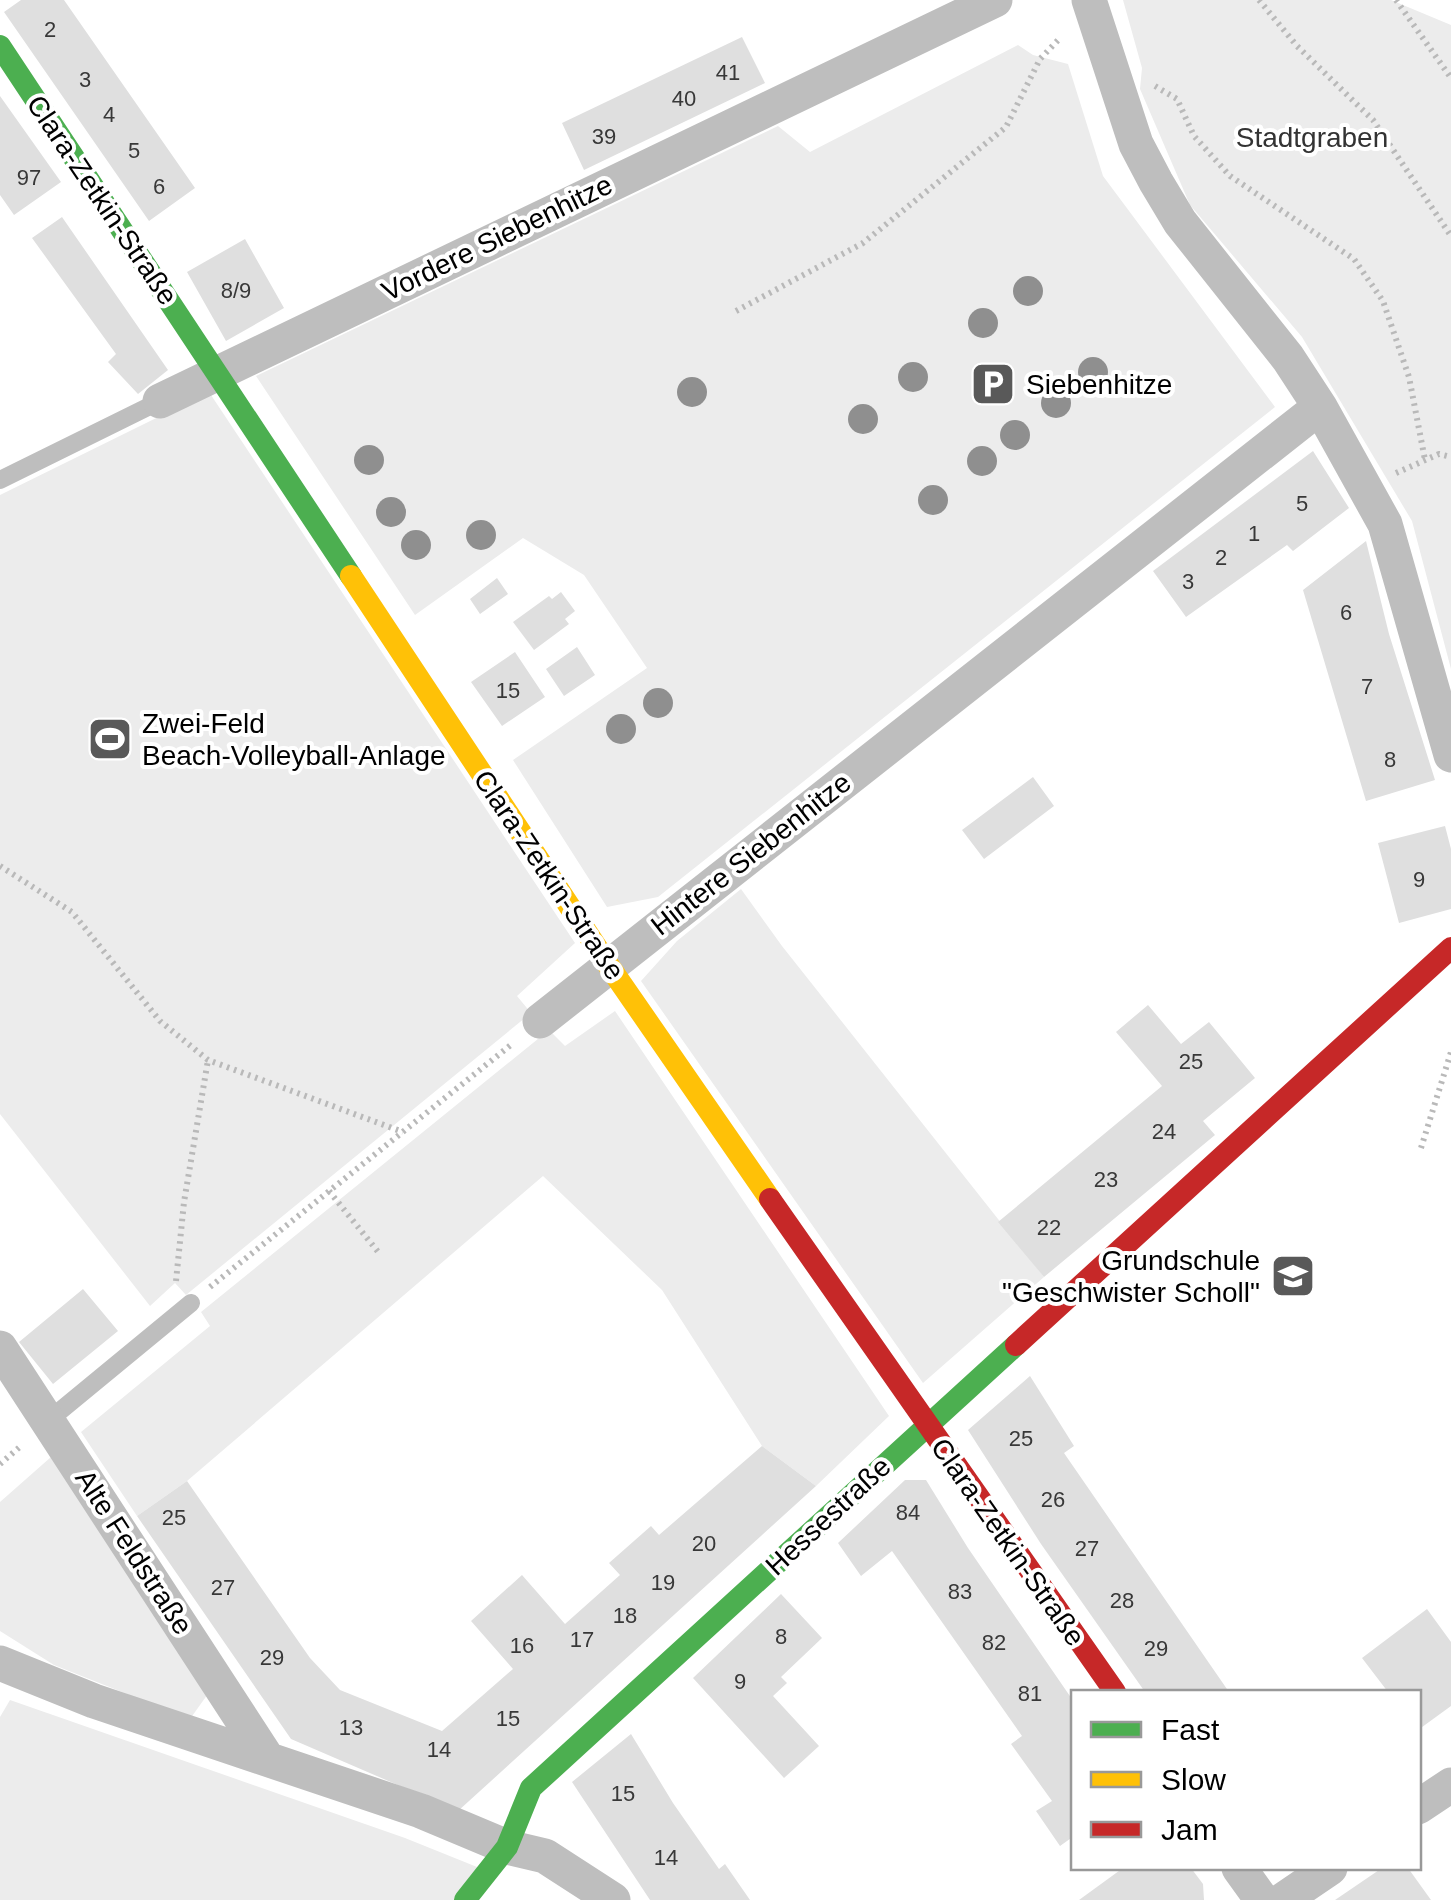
<svg xmlns="http://www.w3.org/2000/svg" width="1451" height="1900" font-family="Arial,sans-serif">
  <style>
    .green { fill: #ececec }
    .building { fill: #dfdfdf }
    .lines { fill: none; stroke-linecap: round; stroke-linejoin: round }
    .path { stroke: #b9b9b9; stroke-width: 6; stroke-dasharray: 2.5 5; stroke-linecap: butt }
    .lane { stroke: #bebebe; stroke-width: 18 }
    .street { stroke: #bebebe; stroke-width: 35 }
    .fast { stroke: #4caf50; stroke-width: 22 }
    .slow { stroke: #ffc107; stroke-width: 22 }
    .jam { stroke: #c62828; stroke-width: 22 }
    .tree { fill: #8f8f8f }
    .labels { text-anchor: middle; dominant-baseline: central; stroke-width: 8; stroke-linejoin: round; paint-order: stroke }
    .number-label { font-size: 22px; fill: #383838 }
    .park-label { font-size: 28px; fill: #333; stroke: #fff }
    .street-label { font-size: 28px; fill: #000; stroke: #fff }
    .poi-label { font-size: 28px; fill: #000; stroke: #fff; text-anchor: start }
  </style>
  <rect width="100%" height="100%" fill="#fff"/>
  <path class="green" d="M1123 0H1391L1451 25V669L1412 521 1302 337 1190 205 1140 89 1142 68Z
    M1018 45 1033 55 1068 64 1103 176 1275 407 658 897 607 907 513 760 647 668 584 575 523 538 415 615 256 376 778 126 810 152Z
    M209 392 575 943 517 996 531 1013 186 1295 175 1283 150 1306 0 1114V495Z
    M741 889 782 946 1044 1277 923 1383 641 981 677 941Z
    M615 1011 889 1416 816 1486 762 1446 662 1290 543 1176 187 1481 137 1516 81 1432 210 1326 201 1312 549 1030 565 1046Z
    M51 1457 210 1691 190 1719 54 1665 0 1631V1502Z
    M10 1700 405 1838 487 1871 465 1900H0V1717Z"/>
  <path class="building" d="M21 0H64L195 188 149 221 4 12Z
    M742 37 765 83 584 170 562 123Z
    M0 96 61 182 14 215 0 195Z
    M62 217 168 370 138 394 108 362 116 354 32 238Z
    M245 239 284 308 226 341 187 272Z
    M1313 451 1349 508 1293 551 1287 545 1186 617 1153 571Z
    M1366 541 1389 634 1435 780 1366 801 1303 590Z
    M497 578 508 594 480 614 470 599Z
    M561 592 575 611 565 619 569 624 534 650 513 622 549 596 552 599Z
    M577 647 595 675 564 696 546 669Z
    M515 652 545 697 502 726 471 682Z
    M1033 777 1054 806 984 859 962 830Z
    M1445 826 1451 849V909L1399 923 1378 843Z
    M1148 1005 1181 1044 1209 1022 1255 1078 1203 1121 1215 1135 1044 1277 998 1222 1162 1086 1116 1032Z
    M83 1289 118 1331 53 1384 19 1342Z
    M1030 1376 1074 1446 1064 1453 1229 1692H1145L1041 1544 968 1430Z
    M762 1446 816 1486 458 1811 291 1739 137 1516 187 1481 310 1658 340 1690 442 1731 513 1669 471 1621 522 1575 565 1624 620 1575 609 1563 651 1526 659 1535Z
    M905 1480H926L968 1548 1074 1702V1836L1060 1846 1036 1811 1052 1801 1011 1744 1022 1736 892 1551 861 1576 838 1543Z
    M781 1594 822 1638 781 1677 787 1683 773 1696 819 1746 784 1778 693 1678Z
    M1427 1609 1451 1642V1706L1418 1730V1692H1388L1362 1658Z
    M631 1734 673 1803 719 1869 725 1864 750 1900H650L572 1782Z
    M1123 1868H1191L1203 1884 1204 1900H1079Z
    M1382 1868H1408L1431 1900H1335Z"/>
  <g class="lines">
    <path class="path" d="M1259 0 1297 46 1373 120 1451 236
      M1396 0 1451 78
      M1155 86 1177 99 1194 136 1230 176 1354 259 1383 301 1409 377 1425 460
      M736 311 863 243 1006 127 1040 59 1061 37
      M1396 473 1439 454 1451 457
      M0 866 72 912 160 1021 208 1060 403 1132
      M1421 1148 1451 1052
      M329 1191 379 1253
      M176 1281 184 1202 208 1060
      M210 1287 512 1044
      M0 1464 22 1445"/>
    <path class="lane" d="M0 480 160 401
      M49 1420 191 1303"/>
    <path class="street" d="M1089 0 1136 144 1156 182 1180 222 1288 358 1320 407 1385 524 1451 755
      M160 401 995 0
      M540 1021 1320 407
      M0 1348 267 1758
      M0 1663 94 1701 421 1811 507 1847 545 1856 613 1900
      M1418 1807 1451 1785
      M1239 1868 1262 1900
      M1283 1900 1330 1868"/>
    <path class="fast" d="M0 46 351 576
      M465 1900 507 1847 531 1788 1016 1345"/>
    <path class="slow" d="M351 576 609 966 770 1199"/>
    <path class="jam" d="M770 1199 1115 1692
      M1016 1345 1451 948"/>
  </g>
  <g class="tree">
    <circle cx="1028" cy="291" r="15"/>
    <circle cx="983" cy="323" r="15"/>
    <circle cx="1093" cy="372" r="15"/>
    <circle cx="913" cy="377" r="15"/>
    <circle cx="692" cy="392" r="15"/>
    <circle cx="1056" cy="403" r="15"/>
    <circle cx="863" cy="419" r="15"/>
    <circle cx="1015" cy="435" r="15"/>
    <circle cx="369" cy="460" r="15"/>
    <circle cx="982" cy="461" r="15"/>
    <circle cx="933" cy="500" r="15"/>
    <circle cx="391" cy="512" r="15"/>
    <circle cx="481" cy="535" r="15"/>
    <circle cx="416" cy="545" r="15"/>
    <circle cx="658" cy="703" r="15"/>
    <circle cx="621" cy="729" r="15"/>
  </g>
  <defs>
    <symbol id="parking-square" viewBox="-11 -11 22 22"><rect x="-9" y="-9" width="18" height="18" rx="4" fill="#595959" stroke="#fff"/><path d="M-3.5-5.5H1a3.5 3.5 0 0 1 0 7H-1V5.5H-3.5ZM-1-3.4V-.6H.8a1.4 1.4 0 0 0 0-2.8Z" fill="#fff"/></symbol>
    <symbol id="stadium-square" viewBox="-11 -11 22 22"><rect x="-9" y="-9" width="18" height="18" rx="4" fill="#595959" stroke="#fff"/><path d="M0-5a6.5 5 0 1 0 0 10a6.5 5 0 1 0 0-10ZM-3.5-1.8h7v3.6h-7Z" fill="#fff"/></symbol>
    <symbol id="school-square" viewBox="-11 -11 22 22"><rect x="-9" y="-9" width="18" height="18" rx="4" fill="#595959" stroke="#fff"/><path d="M0-5L7-2L0 1L-7-2ZM-4 1L0 2.5L4 1V4Q0 6-4 4Z" fill="#fff"/></symbol>
  </defs>
  <g fill-rule="evenodd">
    <use href="#parking-square" x="968" y="359" width="50" height="50"/>
    <use href="#stadium-square" x="85" y="714" width="50" height="50"/>
    <use href="#school-square" x="1268" y="1251" width="50" height="50"/>
  </g>
  <g class="labels">
    <g class="number-label">
      <text x="50" y="29">2</text>
      <text x="728" y="72">41</text>
      <text x="85" y="79">3</text>
      <text x="684" y="98">40</text>
      <text x="109" y="114">4</text>
      <text x="604" y="136">39</text>
      <text x="134" y="150">5</text>
      <text x="29" y="177">97</text>
      <text x="159" y="186">6</text>
      <text x="236" y="290">8/9</text>
      <text x="1302" y="503">5</text>
      <text x="1254" y="533">1</text>
      <text x="1221" y="557">2</text>
      <text x="1188" y="581">3</text>
      <text x="1346" y="612">6</text>
      <text x="1367" y="686">7</text>
      <text x="508" y="690">15</text>
      <text x="1390" y="759">8</text>
      <text x="1419" y="879">9</text>
      <text x="1191" y="1061">25</text>
      <text x="1164" y="1131">24</text>
      <text x="1106" y="1179">23</text>
      <text x="1049" y="1227">22</text>
      <text x="1021" y="1438">25</text>
      <text x="1053" y="1499">26</text>
      <text x="908" y="1512">84</text>
      <text x="174" y="1517">25</text>
      <text x="704" y="1543">20</text>
      <text x="1087" y="1548">27</text>
      <text x="663" y="1582">19</text>
      <text x="223" y="1587">27</text>
      <text x="960" y="1591">83</text>
      <text x="1122" y="1600">28</text>
      <text x="625" y="1615">18</text>
      <text x="781" y="1636">8</text>
      <text x="582" y="1639">17</text>
      <text x="994" y="1642">82</text>
      <text x="522" y="1645">16</text>
      <text x="1156" y="1648">29</text>
      <text x="272" y="1657">29</text>
      <text x="740" y="1681">9</text>
      <text x="1030" y="1693">81</text>
      <text x="508" y="1718">15</text>
      <text x="351" y="1727">13</text>
      <text x="439" y="1749">14</text>
      <text x="623" y="1793">15</text>
      <text x="666" y="1857">14</text>
    </g>
    <g class="park-label">
      <text x="1312" y="137">Stadtgraben</text>
    </g>
    <g class="street-label">
      <text transform="translate(102 200) rotate(56)">Clara-Zetkin-Straße</text>
      <text transform="translate(497 238) rotate(-26)">Vordere Siebenhitze</text>
      <text transform="translate(751 854) rotate(-38)">Hintere Siebenhitze</text>
      <text transform="translate(549 875) rotate(56)">Clara-Zetkin-Straße</text>
      <text transform="translate(828 1516) rotate(-43)">Hessestraße</text>
      <text transform="translate(1008 1542) rotate(55)">Clara-Zetkin-Straße</text>
      <text transform="translate(134 1552) rotate(57)">Alte Feldstraße</text>
    </g>
    <g class="poi-label">
      <text x="1026" y="384">Siebenhitze</text>
      <text x="142" y="723">Zwei-Feld<tspan x="142" dy="32">Beach-Volleyball-Anlage</tspan></text>
      <text x="1260" y="1260" text-anchor="end">Grundschule<tspan x="1260" dy="32">"Geschwister Scholl"</tspan></text>
    </g>
  </g>
  <rect x="1071" y="1690" width="350" height="180" fill="#ffffff" stroke="#999999" stroke-width="2.5"/>
  <rect x="1091" y="1722" width="50" height="15" fill="#4caf50" stroke="#999999" stroke-width="2.5"/>
  <text x="1161" y="1740" font-size="30" fill="#000000">Fast</text>
  <rect x="1091" y="1772" width="50" height="15" fill="#ffc107" stroke="#999999" stroke-width="2.5"/>
  <text x="1161" y="1790" font-size="30" fill="#000000">Slow</text>
  <rect x="1091" y="1822" width="50" height="15" fill="#c62828" stroke="#999999" stroke-width="2.5"/>
  <text x="1161" y="1840" font-size="30" fill="#000000">Jam</text>
</svg>
